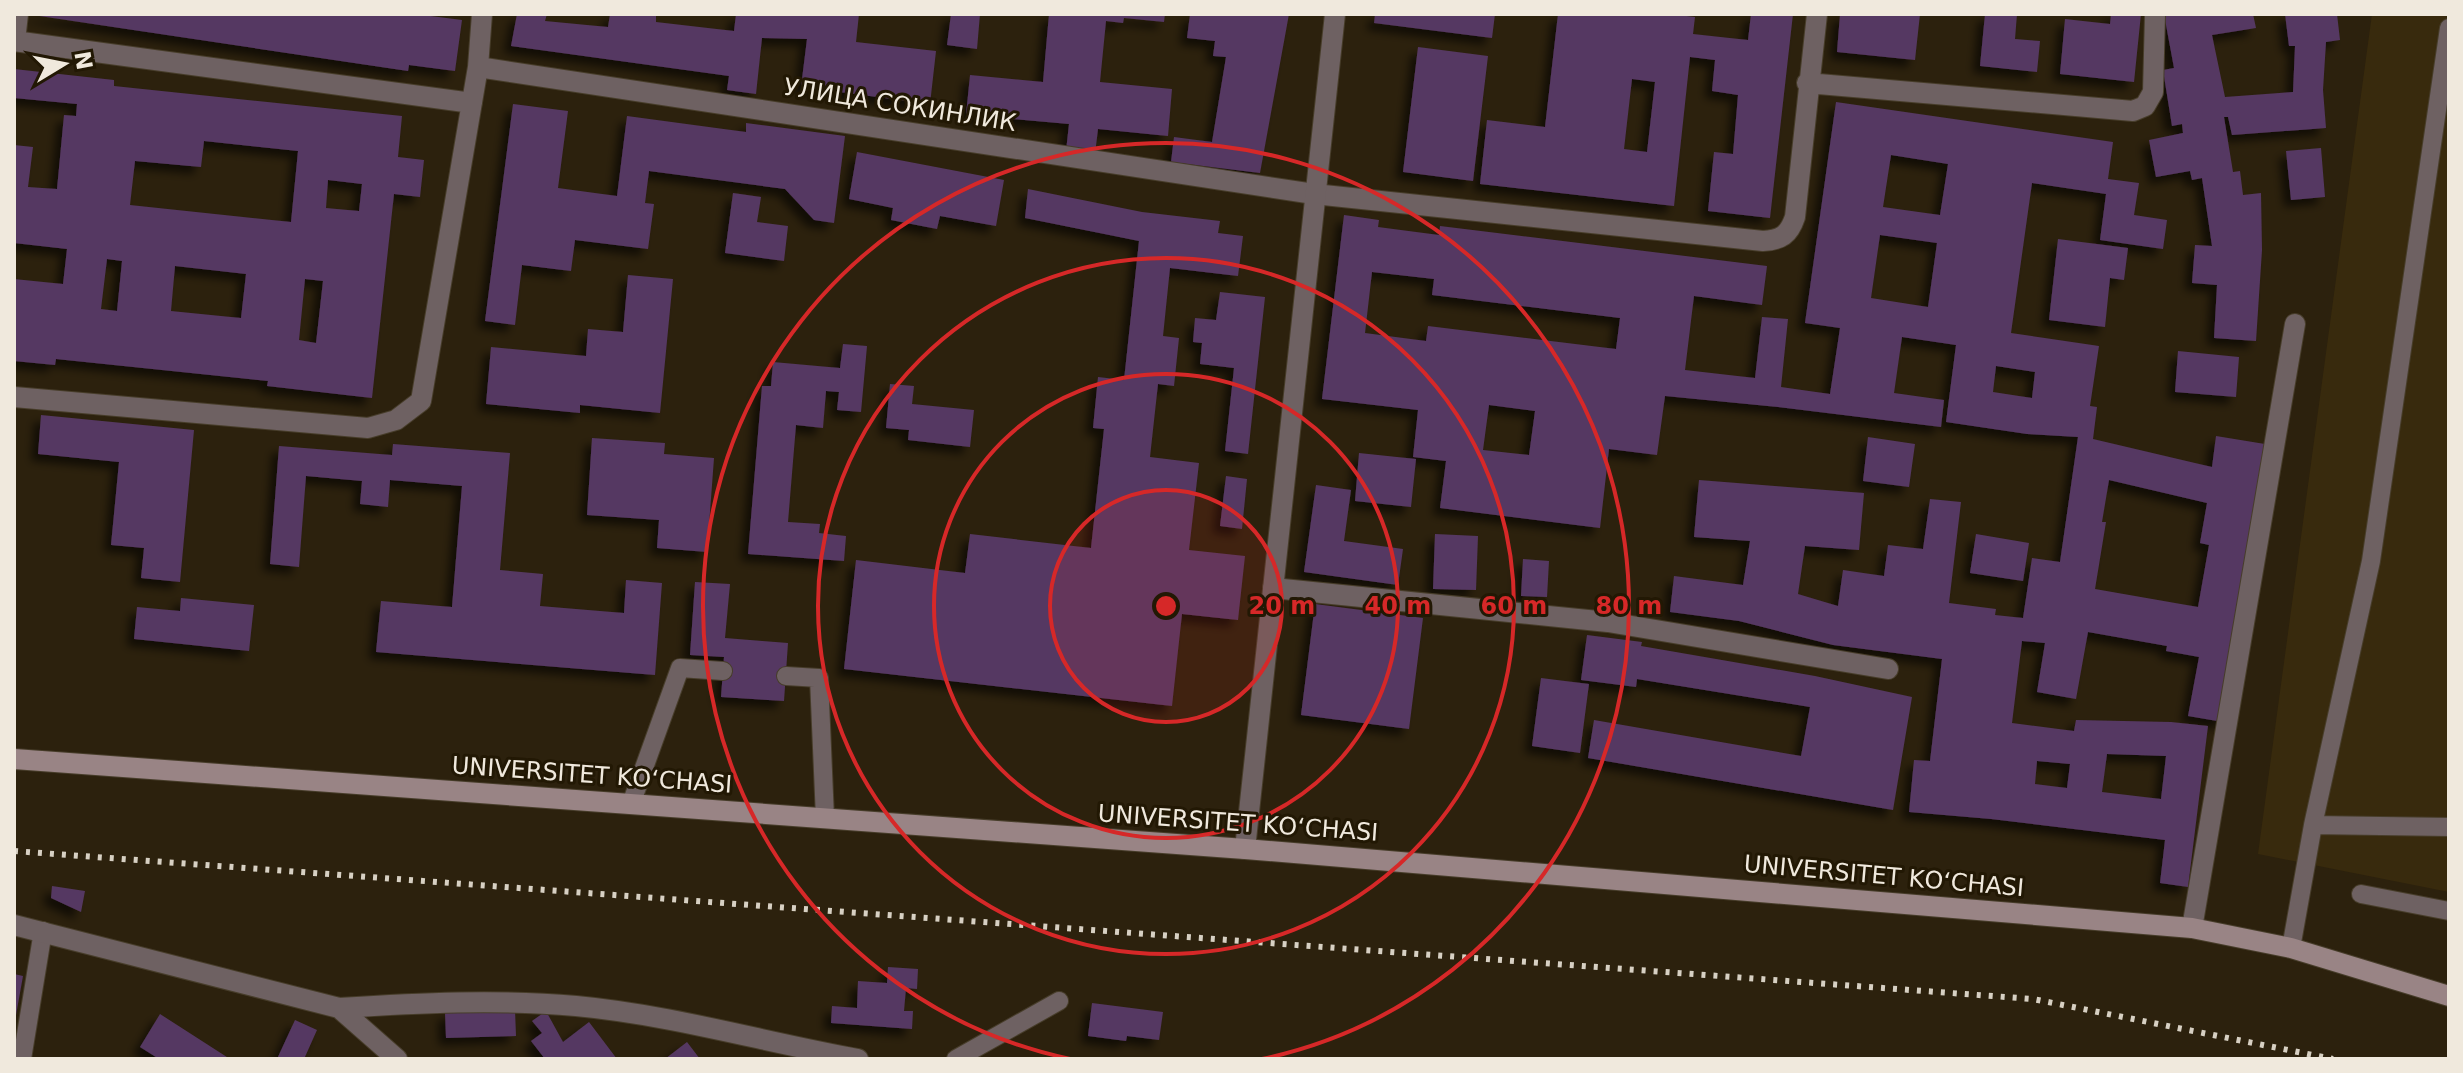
<svg xmlns="http://www.w3.org/2000/svg" width="2463" height="1073" font-family="'DejaVu Sans',sans-serif">
  <style>
    .built { fill: #382a0d }
    .building { fill: #553862; fill-rule: evenodd; filter: url(#shadow) }
    .lines { fill: none; stroke-linecap: round; stroke-linejoin: round }
    .service-casing { stroke: #473d2a; stroke-width: 20 }
    .minor-casing { stroke: #473d2a; stroke-width: 22 }
    .tertiary-casing { stroke: #473d2a; stroke-width: 22 }
    .secondary-casing { stroke: #473d2a; stroke-width: 22 }
    .service { stroke: #6e6162; stroke-width: 18 }
    .minor { stroke: #6e6162; stroke-width: 20 }
    .tertiary { stroke: #6e6162; stroke-width: 20 }
    .secondary { stroke: #998485; stroke-width: 20 }
    .rail { stroke: #d7d0c3; stroke-width: 6; stroke-dasharray: 4 8; stroke-linecap: butt }
    .ring { fill: none; stroke: #d62828; stroke-width: 4 }
    .labels { text-anchor: middle; dominant-baseline: central; stroke-width: 6; stroke-linejoin: round; paint-order: stroke }
    .street-label { font-size: 24px; fill: #f0e9dd; stroke: #221804 }
    .centre { fill: #d62828; stroke: #221804; stroke-width: 4 }
    .ring-label { font-size: 24px; text-anchor: middle; font-weight: bold; fill: #d62828; stroke: #221804; stroke-width: 6; stroke-linejoin: round; paint-order: stroke }
  </style>
  <defs>
    <filter id="shadow"><feDropShadow dx="-7" dy="7" stdDeviation="4" flood-color="#0009"/></filter>
  </defs>
  <rect width="100%" height="100%" fill="#2c210d"/>
  <path class="built" d="M2372 14H2449V892L2258 854Z"/>
  <path class="building" d="M26 14H415L462 20 455 71 409 65 408 71Z
    M517 14H547L545 21 608 27 610 14H637L656 16V22L734 31 736 14H859L856 42 936 51 930 104 801 87 807 39 762 38 756 94 727 90 729 76 511 46Z
    M951 14H980L977 49 947 45Z
    M1049 14H1165L1164 22 1124 18 1123 23 1106 21 1100 82 1172 89 1168 136 1098 129 1095 154 1066 151 1069 124 966 115 970 75 1043 82Z
    M1190 14 1258 16V14H1289L1260 173 1171 162 1174 137 1212 142 1226 57 1213 56 1215 41 1187 38Z
    M1375 14H1495L1492 38 1374 23Z
    M1558 14H1669L1695 17 1693 34 1748 40 1751 14H1793L1770 218 1708 211 1714 152 1733 154 1738 95 1712 91 1715 60 1690 57 1674 206 1480 184 1487 120 1545 127ZM1632 79 1655 82 1647 152 1624 149Z
    M1840 14H1920L1915 60 1837 52Z
    M1985 14H2017L2015 39 2040 41 2037 72 1980 66Z
    M2111 14H2141L2134 82 2060 74 2065 19 2110 24Z
    M2164 14H2253L2256 28 2212 35 2225 97 2293 92 2295 46H2289L2285 14H2337L2340 40 2326 42 2323 90 2326 128 2232 135 2228 117H2224L2233 172 2240 171 2243 195 2261 193 2262 250 2256 341 2214 338 2217 285 2192 283 2195 245 2212 246 2202 178 2192 180 2190 171 2156 177 2149 140 2183 133 2182 124 2172 126 2163 70 2174 68Z
    M1418 47 1488 56 1473 181 1403 172Z
    M14 69 114 80V86L402 116 398 157 424 160 420 197 394 194 372 398 267 386 268 381 56 359 55 365 14 361V279L63 284 67 249 14 243V145L33 147 28 187 57 189 64 115 76 116 77 104 14 98ZM204 141 298 151 291 222 130 205 135 161 201 167ZM328 180 362 184 359 211 326 208ZM107 259 122 261 117 311 101 309ZM175 266 246 274 241 318 171 311ZM305 279 323 281 316 343 299 340Z
    M1836 102 2113 142 2108 179 2139 183 2134 215 2167 220 2163 249 2100 240 2106 194 2032 183 2011 333 2099 346 2090 406 2097 407 2093 439 2212 467 2216 436 2271 445 2223 722 2188 716 2199 657 2166 651 2167 646 2088 632 2076 699 2037 692 2045 643 2022 641 2012 723 2074 731 2076 720 2171 722 2208 726 2188 887 2160 883 2165 840 1991 819 1909 812 1914 760 1930 761 1942 659 1833 645 1739 621 1670 612 1674 576 1743 585 1750 541 1694 537 1699 480 1864 493 1859 550 1805 546 1798 594 1838 606 1843 570 1884 576 1888 545 1923 549 1930 499 1961 502 1949 603 1996 609 1995 615 2023 618 2032 558 2060 562 2078 437 2027 434 1946 422 1956 345 1902 337 1894 393 1944 400 1941 427 1778 407 1665 396 1657 455 1609 449 1600 528 1440 508 1446 461 1413 457 1418 410 1322 399 1344 215 1379 220 1378 227 1439 235 1440 226 1767 266 1762 305 1694 296 1685 370 1755 378 1762 317 1788 319 1781 387 1830 394 1840 328 1805 323ZM1891 155 1948 164 1940 215 1883 207ZM1880 235 1937 243 1928 307 1871 298ZM1372 272 1434 279 1432 295 1620 318 1616 349 1428 326 1426 341 1365 333ZM1996 366 2035 372 2032 398 1993 392ZM1489 405 1535 411 1529 455 1483 450ZM2109 480 2207 503 2200 543 2209 545 2198 607 2095 589 2106 522H2102ZM2107 754 2166 756 2161 799 2102 792ZM2037 761 2070 764 2067 788 2035 784Z
    M513 104 568 111 558 188 617 196 627 116 746 132V123L845 136 834 223 814 220 785 189 649 171 645 203 654 204 648 249 575 240 571 271 522 265 515 325 485 321Z
    M2321 148 2325 197 2291 200 2286 151Z
    M857 152 1004 180 996 226 940 216 937 229 891 220 893 208 849 199Z
    M1028 189 1142 212 1220 221 1218 233 1243 236 1238 276 1170 268 1163 336 1179 338 1174 386 1158 384 1150 457 1199 463 1189 550 1245 556 1238 620 1182 614 1172 706 844 669 856 560 965 573 970 534 1091 548 1104 429 1093 428 1098 377 1124 380 1139 241 1025 218Z
    M733 193 761 197 757 222 788 226 784 261 725 253Z
    M2058 239 2128 248 2124 280 2110 278 2105 327 2049 320Z
    M628 275 673 279 660 413 580 405V413L486 404 491 347 586 356 588 329 623 332Z
    M1220 292 1265 297 1248 454 1225 451 1234 368 1200 364 1202 343 1193 342 1195 318 1216 320Z
    M843 344 867 346 861 412 837 410 839 392 826 391 823 428 796 425 788 522 820 524 819 533 846 536 844 561 748 554 762 386H771L773 362 840 368Z
    M2178 351 2239 357 2236 397 2175 392Z
    M890 384 914 386 912 404 974 410 970 447 908 440 909 430 886 428Z
    M41 415 194 430 180 582 141 578 144 548 111 545 119 462 38 454Z
    M1868 437 1915 444 1909 487 1863 481Z
    M592 438 665 443 664 454 714 458 707 552 657 548 659 520 587 515Z
    M393 444 510 453 500 570 543 574 540 606 624 613 626 580 662 583 655 675 376 652 381 601 452 607 462 486 390 480 388 507 360 504 362 481 306 476 299 567 270 564 279 446 392 455Z
    M1359 453 1416 459 1411 507 1355 501Z
    M1226 476 1247 479 1242 529 1220 526Z
    M1316 485 1351 490 1344 541 1403 549 1398 585 1304 572Z
    M1435 534 1478 536 1476 590 1433 589Z
    M1976 534 2029 543 2023 581 1970 573Z
    M1523 559 1549 561 1547 597 1521 596Z
    M695 582 730 584 725 638 788 643 784 701 721 697 724 657 690 655Z
    M181 598 254 605 249 651 134 639 137 607 180 611Z
    M1315 604 1423 618 1409 729 1301 715Z
    M1587 635 1642 642 1641 646 1815 676 1912 697 1893 810 1588 758 1594 720 1801 756 1810 707 1637 679 1636 687 1581 680Z
    M1541 678 1589 684 1580 753 1532 746Z
    M52 886 85 891 81 912 51 898Z
    M888 967 918 969 917 989 906 988 904 1011H913L912 1029 831 1023 832 1006 857 1008 858 981 887 983Z
    M14 974 23 976 16 1015H14Z
    M1092 1003 1163 1012 1159 1040 1127 1036 1126 1041 1088 1036Z
    M515 1010 516 1036 446 1038 445 1013Z
    M546 1011 563 1042 589 1022 617 1059H545L531 1041 542 1033 532 1021Z
    M160 1014 230 1059H159L140 1047Z
    M295 1020 317 1030 304 1059H277Z
    M687 1042 700 1059H665Z"/>
  <g class="lines">
    <defs>
      <path id="service" d="M16 41 19 14
        M786 676 819 678 825 818
        M631 804 680 668 723 671
        M2313 825 2449 827
        M2361 894 2449 911
        M2291 948 2313 825 2371 561 2449 28
        M22 1059 43 931
        M956 1059 1059 1001"/>
      <path id="minor" d="M14 41 472 103
        M478 67 1314 194 1763 241C1781 240 1789 235 1795 217L1817 14
        M1807 83 2133 111 2145 106 2153 92 2155 14
        M14 397 368 428 396 420 421 401 478 67 482 14
        M1273 588 1608 622 1888 669
        M14 925 339 1008
        M2192 928 2295 324
        M397 1059 339 1008C418 1003 497 999 576 1006 672 1015 764 1042 858 1059"/>
      <path id="tertiary" d="M1245 849 1335 14"/>
      <path id="secondary" d="M14 759 1245 849 2192 928 2291 948 2449 996"/>
    </defs>
    <use href="#service" class="service-casing"/>
    <use href="#minor" class="minor-casing"/>
    <use href="#tertiary" class="tertiary-casing"/>
    <use href="#secondary" class="secondary-casing"/>
    <use href="#service" class="service"/>
    <use href="#minor" class="minor"/>
    <use href="#tertiary" class="tertiary"/>
    <use href="#secondary" class="secondary"/>
    <path class="rail" d="M14 851 2033 999 2333 1059"/>
  </g>
  <circle cx="1166" cy="606" r="116" fill="#d62828" fill-opacity=".12"/>
  <g class="ring">
    <circle cx="1166" cy="606" r="116"/>
    <circle cx="1166" cy="606" r="232"/>
    <circle cx="1166" cy="606" r="348"/>
    <path d="M1070 1059A463 463 0 1 1 1262 1059"/>
  </g>
  <g class="labels">
    <g class="street-label">
      <text transform="translate(900 105) rotate(9)">УЛИЦА СОКИНЛИК</text>
      <text transform="translate(592 775) rotate(4)">UNIVERSITET KО‘CHASI</text>
      <text transform="translate(1238 823) rotate(4)">UNIVERSITET KО‘CHASI</text>
      <text transform="translate(1884 876) rotate(5)">UNIVERSITET KО‘CHASI</text>
    </g>
  </g>
  <circle cx="1166" cy="606" r="12" class="centre"/>
  <g class="ring-label">
    <text x="1282" y="614">20 m</text>
    <text x="1398" y="614">40 m</text>
    <text x="1514" y="614">60 m</text>
    <text x="1629" y="614">80 m</text>
  </g>
  <rect width="2463" height="1073" fill="none" stroke="#f0e9dd" stroke-width="32"/>
  <g transform="translate(64 64) rotate(80)" stroke="#221804" stroke-width="6" paint-order="stroke">
  <path d="M0-6L14 30L0 20L-14 30Z" fill="#f0e9dd"/>
  <text y="-12" font-size="22" font-weight="bold" text-anchor="middle" fill="#f0e9dd">N</text>
  </g>
</svg>
